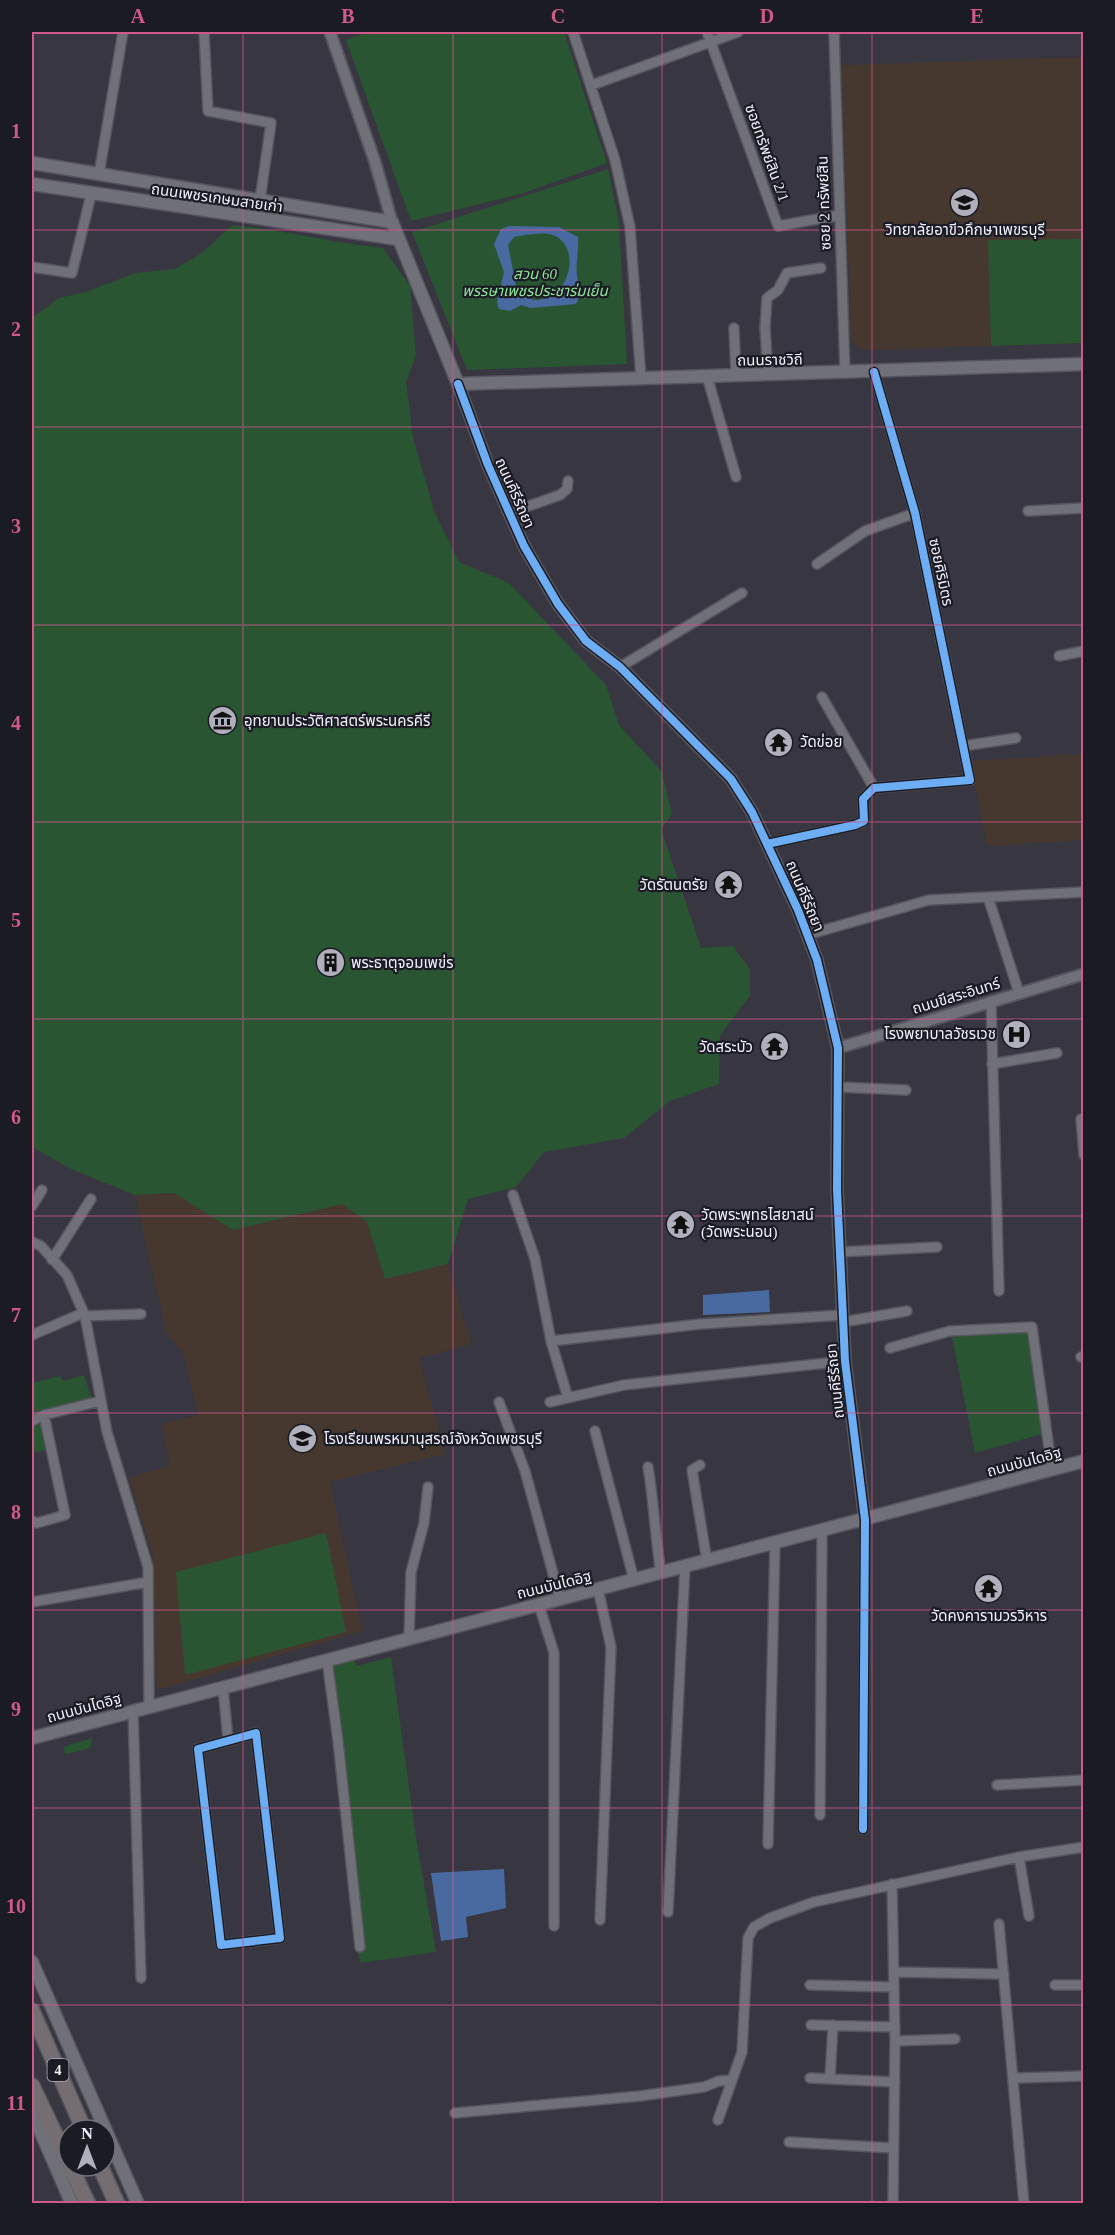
<svg xmlns="http://www.w3.org/2000/svg" width="1115" height="2235" font-family="'Times New Roman','Noto Sans Thai',serif">
  <style>
    .education { fill: #46382f }
    .green { fill: #2a5533 }
    .water { fill: #496aa1; fill-rule: evenodd }
    .lines { fill: none; stroke-linecap: round; stroke-linejoin: round }
    .minor-casing { stroke: #56555f; stroke-width: 12 }
    .tertiary-casing { stroke: #56555f; stroke-width: 14 }
    .secondary-casing { stroke: #56555f; stroke-width: 15 }
    .trunk-casing { stroke: #56555f; stroke-width: 18 }
    .minor { stroke: #707078; stroke-width: 9 }
    .tertiary { stroke: #707078; stroke-width: 10 }
    .secondary { stroke: #707078; stroke-width: 12 }
    .trunk { stroke: #746e72; stroke-width: 15 }
    .cycleway-casing { stroke: #1b1b24; stroke-width: 11 }
    .cycleway { stroke: #6dadf4; stroke-width: 8 }
    .grid { fill: none; stroke: #d0598c; stroke-width: 1.5; stroke-opacity: 0.55 }
    .labels { text-anchor: middle; dominant-baseline: central; stroke-width: 4.5; stroke-linejoin: round; paint-order: stroke }
    .shield { fill: #1b1b24; stroke: #b1b0bd; stroke-width: 1.5 }
    .shield-label { font-size: 14px; font-weight: bold; fill: #f1f0fe }
    .street-label { font-size: 15px; fill: #f1f0fe; stroke: #1b1b24 }
    .poi-label { font-size: 15px; fill: #f1f0fe; stroke: #1b1b24; text-anchor: start }
    .park-label { font-size: 15px; font-style: italic; fill: #8de59a; stroke: #1b1b24 }
    .neatline { fill: none; stroke: #d0598c; stroke-width: 2 }
    .grid-label { font-size: 20px; text-anchor: middle; font-weight: bold; fill: #d0598c }
  </style>
  <rect width="100%" height="100%" fill="#373641"/>
  <path class="education" d="M1083 57V343L861 350 851 341 842 65Z
    M1083 754V840L987 846 971 761Z
    M174 1193 233 1229 342 1204 367 1222 385 1279 448 1264 471 1344 419 1358 445 1454 330 1482 362 1631 157 1690 153 1555 129 1478 170 1466 162 1424 198 1415 184 1355 166 1331 135 1195Z"/>
  <path class="green" d="M368 32H564L607 163 524 193 411 221 346 40Z
    M608 169 619 222 627 364 467 370 412 232Z
    M232 225C283 230 332 243 383 248L410 286 416 355 406 382 413 438 435 513 459 562 509 583 606 685 619 725 662 772 672 814 661 829 701 948 733 946 750 969V996L720 1035 719 1084 670 1101 624 1138 544 1152 516 1187 468 1199 448 1264 385 1279 367 1222 342 1204 233 1230 174 1193 135 1195 71 1169 32 1147V318L59 298 86 292 135 273 175 269 202 253Z
    M1083 239V343L991 346 988 240Z
    M1027 1332 1042 1434 975 1453 952 1337Z
    M84 1375 95 1408 48 1419 54 1448 32 1453V1383L60 1376 63 1381Z
    M326 1533 346 1632 185 1675 176 1572Z
    M391 1657 416 1838 436 1952 360 1963 358 1951 365 1949 329 1665 354 1660 356 1666Z
    M92 1738 91 1748 66 1754 63 1747Z"/>
  <path class="water" d="M509 226 559 227 578 237C580 253 571 277 583 289L576 304 531 308 521 305 510 311 499 309 497 302 504 272 494 244 501 229ZM525 235C534 234 545 232 553 235 583 247 570 301 533 300L516 286 508 245 514 237Z
    M769 1290 770 1312 703 1315V1295Z
    M504 1869 506 1908 466 1917 468 1937 441 1941 431 1873Z"/>
  <g class="lines">
    <defs>
      <path id="minor" d="M204 32 208 111 271 123 260 200
        M573 32 615 160 630 227 641 379
        M707 32 778 226 840 215
        M834 32 845 373
        M592 85 738 32
        M99 174 123 32
        M32 267 72 273 91 195
        M734 328 736 375
        M768 375 765 327 767 298 778 290 787 273 821 268
        M707 376 736 477
        M1028 511 1084 508
        M509 513 560 495 567 489 568 481
        M817 564 865 531 915 513
        M1059 656 1084 651
        M620 667 742 593
        M822 697 874 788
        M963 746 1016 738
        M767 844 855 825 864 821 863 799 874 788 970 780 915 513 874 372
        M988 897 1084 892
        M807 935 929 900 988 897 1019 993
        M991 1001 999 1291
        M992 1064 1057 1053
        M838 1087 906 1090
        M1081 1119 1084 1155
        M513 1195 535 1259 551 1341 568 1398
        M32 1206 42 1190
        M32 1242 41 1246 67 1275 85 1316 107 1432 148 1567 149 1706
        M840 1252 937 1247
        M52 1260 91 1199
        M85 1316 141 1314
        M843 1322 907 1311
        M32 1335 83 1313
        M551 1341 701 1324 843 1315
        M890 1348 950 1331 1032 1327 1052 1470
        M1081 1357H1084
        M499 1402 525 1471 560 1599
        M550 1402 624 1385 845 1361
        M32 1421 44 1415 100 1401
        M595 1431 634 1580
        M700 1465 692 1470 707 1561
        M648 1467C654 1502 655 1537 661 1573
        M32 1521 37 1523 65 1515 44 1415
        M598 1589 611 1647 600 1920
        M32 1602 148 1582
        M539 1605 554 1653V1926
        M409 1638 411 1572 424 1523 428 1487
        M327 1660 338 1741 360 1947
        M223 1687 228 1740
        M133 1710 141 1978
        M256 1733 280 1938 221 1945 198 1749Z
        M997 1785 1084 1780
        M820 1815 822 1531
        M863 1829 865 1520
        M768 1844 775 1543
        M1019 1857 1029 1916
        M892 1884 895 2041 893 2204
        M668 1912 685 1566
        M999 1924 1024 2204
        M894 1972 1004 1974
        M810 1985 894 1987
        M1055 1985H1084
        M811 2025 895 2027
        M895 2041 955 2039
        M810 2078 895 2082
        M830 2078 833 2025
        M1014 2078 1084 2076
        M455 2113 640 2096 704 2087 719 2081 732 2080
        M718 2120 742 2052 748 1938 754 1927 770 1918 814 1902 1019 1857 1084 1847
        M789 2142 893 2148"/>
      <path id="tertiary" d="M330 32 375 162 392 222
        M458 384 488 465 524 546 558 604 586 641 620 667 731 779 752 812 798 910 817 960 838 1048 837 1189 845 1361 865 1520
        M838 1048 1084 974"/>
      <path id="secondary" d="M32 163 392 222 458 384 1084 364
        M32 184 398 239
        M32 1738 1084 1461
        M32 1962 138 2204
        M32 2112 72 2204"/>
      <path id="trunk" d="M32 2011 84 2130
        M32 2086 69 2164
        M70 2166 88 2204
        M100 2166 117 2204"/>
    </defs>
    <use href="#minor" class="minor-casing"/>
    <use href="#tertiary" class="tertiary-casing"/>
    <use href="#secondary" class="secondary-casing"/>
    <use href="#trunk" class="trunk-casing"/>
    <use href="#minor" class="minor"/>
    <use href="#tertiary" class="tertiary"/>
    <use href="#secondary" class="secondary"/>
    <use href="#trunk" class="trunk"/>
    <defs>
      <path id="cycleway" d="M458 384 488 465 524 546 558 604 586 641 620 667 731 779 752 812 798 910 817 960 838 1048 837 1189 845 1361 865 1520 863 1829
        M767 844 855 825 864 821 863 799 874 788 970 780 915 513 874 372
        M256 1733 280 1938 221 1945 198 1749Z"/>
    </defs>
    <use href="#cycleway" class="cycleway-casing"/>
    <use href="#cycleway" class="cycleway"/>
  </g>
  <path class="grid" d="M243 32V2204M453 32V2204M662 32V2204M872 32V2204M32 230H1084M32 427H1084M32 625H1084M32 822H1084M32 1019H1084M32 1216H1084M32 1413H1084M32 1610H1084M32 1808H1084M32 2005H1084"/>
  <defs>
    <symbol id="university-disc" viewBox="-11 -11 22 22"><circle r="9.5" fill="#b0afbc" stroke="#1b1b24"/><path d="M0-5L7-2L0 1L-7-2ZM-4 1L0 2.5L4 1V4Q0 6-4 4Z" fill="#111"/></symbol>
    <symbol id="museum-disc" viewBox="-11 -11 22 22"><circle r="9.5" fill="#b0afbc" stroke="#1b1b24"/><path d="M0-6L6-3V-2H-6V-3ZM-5-1h2V3h-2ZM-1-1h2V3h-2ZM3-1h2V3H3ZM-6 4H6V6H-6Z" fill="#111"/></symbol>
    <symbol id="temple-disc" viewBox="-11 -11 22 22"><circle r="9.5" fill="#b0afbc" stroke="#1b1b24"/><path d="M0-6L5-2H3V0L6.5 2.5H4V6H1.5V3h-3V6H-4V2.5H-6.5L-3 0V-2H-5Z" fill="#111"/></symbol>
    <symbol id="building-disc" viewBox="-11 -11 22 22"><circle r="9.5" fill="#b0afbc" stroke="#1b1b24"/><path d="M-4-6H4V6H1V3H-1V6H-4ZM-2.5-4.3h1.7v1.8h-1.7ZM.8-4.3h1.7v1.8H.8ZM-2.5-1h1.7V.8h-1.7ZM.8-1h1.7V.8H.8Z" fill="#111"/></symbol>
    <symbol id="hospital-disc" viewBox="-11 -11 22 22"><circle r="9.5" fill="#b0afbc" stroke="#1b1b24"/><path d="M-5-5h3v3.5h4V-5h3V5h-3V1.5h-4V5h-3Z" fill="#111"/></symbol>
    <symbol id="school-disc" viewBox="-11 -11 22 22"><circle r="9.5" fill="#b0afbc" stroke="#1b1b24"/><path d="M0-5L7-2L0 1L-7-2ZM-4 1L0 2.5L4 1V4Q0 6-4 4Z" fill="#111"/></symbol>
  </defs>
  <g fill-rule="evenodd">
    <use href="#university-disc" x="948" y="186" width="33" height="33"/>
    <use href="#museum-disc" x="206" y="704" width="33" height="33"/>
    <use href="#temple-disc" x="762" y="726" width="33" height="33"/>
    <use href="#temple-disc" x="712" y="868" width="33" height="33"/>
    <use href="#building-disc" x="314" y="946" width="33" height="33"/>
    <use href="#hospital-disc" x="1000" y="1018" width="33" height="33"/>
    <use href="#temple-disc" x="758" y="1030" width="33" height="33"/>
    <use href="#temple-disc" x="664" y="1208" width="33" height="33"/>
    <use href="#school-disc" x="286" y="1422" width="33" height="33"/>
    <use href="#temple-disc" x="972" y="1572" width="33" height="33"/>
  </g>
  <g class="labels">
    <rect class="shield" x="47.5" y="2059" width="21" height="22" rx="4.5"/>
    <g class="shield-label">
      <text x="58" y="2070">4</text>
    </g>
    <g class="street-label">
      <text transform="translate(767 153) rotate(70)">ซอยทรัพย์สิน 2/1</text>
      <text transform="translate(217 198) rotate(8)">ถนนเพชรเกษมสายเก่า</text>
      <text transform="translate(824 203) rotate(-92)">ซอย 2 ทรัพย์สิน</text>
      <text transform="translate(770 360) rotate(-1)">ถนนราชวิถี</text>
      <text transform="translate(515 493) rotate(66)">ถนนคีรีรัถยา</text>
      <text transform="translate(941 572) rotate(78)">ซอยศิริมิตร</text>
      <text transform="translate(805 896) rotate(67)">ถนนคีรีรัถยา</text>
      <text transform="translate(956 996) rotate(-17)">ถนนขีสระอินทร์</text>
      <text transform="translate(835 1381) rotate(-96)">ถนนคีรีรัถยา</text>
      <text transform="translate(1024 1462) rotate(-15)">ถนนบันไดอิฐ</text>
      <text transform="translate(554 1585) rotate(-14)">ถนนบันไดอิฐ</text>
      <text transform="translate(84 1708) rotate(-15)">ถนนบันไดอิฐ</text>
    </g>
    <g class="poi-label">
      <text x="965" y="230" text-anchor="middle">วิทยาลัยอาขีวคึกษาเพขรบุรี</text>
      <text x="244" y="721">อุทยานประวัติศาสตร์พระนครคีรี</text>
      <text x="800" y="742">วัดข่อย</text>
      <text x="708" y="885" text-anchor="end">วัดรัตนตรัย</text>
      <text x="351" y="963">พระธาตุจอมเพข่ร</text>
      <text x="996" y="1034" text-anchor="end">โรงพยาบาลวัชรเวช</text>
      <text x="753" y="1047" text-anchor="end">วัดสระบัว</text>
      <text x="701" y="1215">วัดพระพุทธไสยาสน์<tspan x="701" dy="17">(วัดพระนอน)</tspan></text>
      <text x="324" y="1439">โรงเรียนพรหมานุสรณ์จังหวัดเพชรบุรี</text>
      <text x="989" y="1616" text-anchor="middle">วัดคงคารามวรวิหาร</text>
    </g>
    <g class="park-label">
      <text x="535" y="274">สวน 60<tspan x="535" dy="17">พรรษาเพชรประชาร่มเย็น</tspan></text>
    </g>
  </g>
  <rect width="1115" height="2235" fill="none" stroke="#1b1b24" stroke-width="66"/>
  <g transform="translate(87 2148)"><circle r="28" fill="#1b1b24" stroke="#71707b" stroke-width="1.5"/>
  <path d="M0-4.5L10 22L0 15L-10 22Z" fill="#b0afbc"/>
  <text y="-9" font-size="16" font-weight="bold" text-anchor="middle" fill="#f1f0fe">N</text>
  </g>
  <rect x="33" y="33" width="1049" height="2169" class="neatline"/>
  <g class="grid-label">
    <text x="138" y="23">A</text>
    <text x="348" y="23">B</text>
    <text x="558" y="23">C</text>
    <text x="767" y="23">D</text>
    <text x="977" y="23">E</text>
    <text x="16" y="138">1</text>
    <text x="16" y="336">2</text>
    <text x="16" y="533">3</text>
    <text x="16" y="730">4</text>
    <text x="16" y="927">5</text>
    <text x="16" y="1124">6</text>
    <text x="16" y="1322">7</text>
    <text x="16" y="1519">8</text>
    <text x="16" y="1716">9</text>
    <text x="16" y="1913">10</text>
    <text x="16" y="2110">11</text>
  </g>
</svg>
